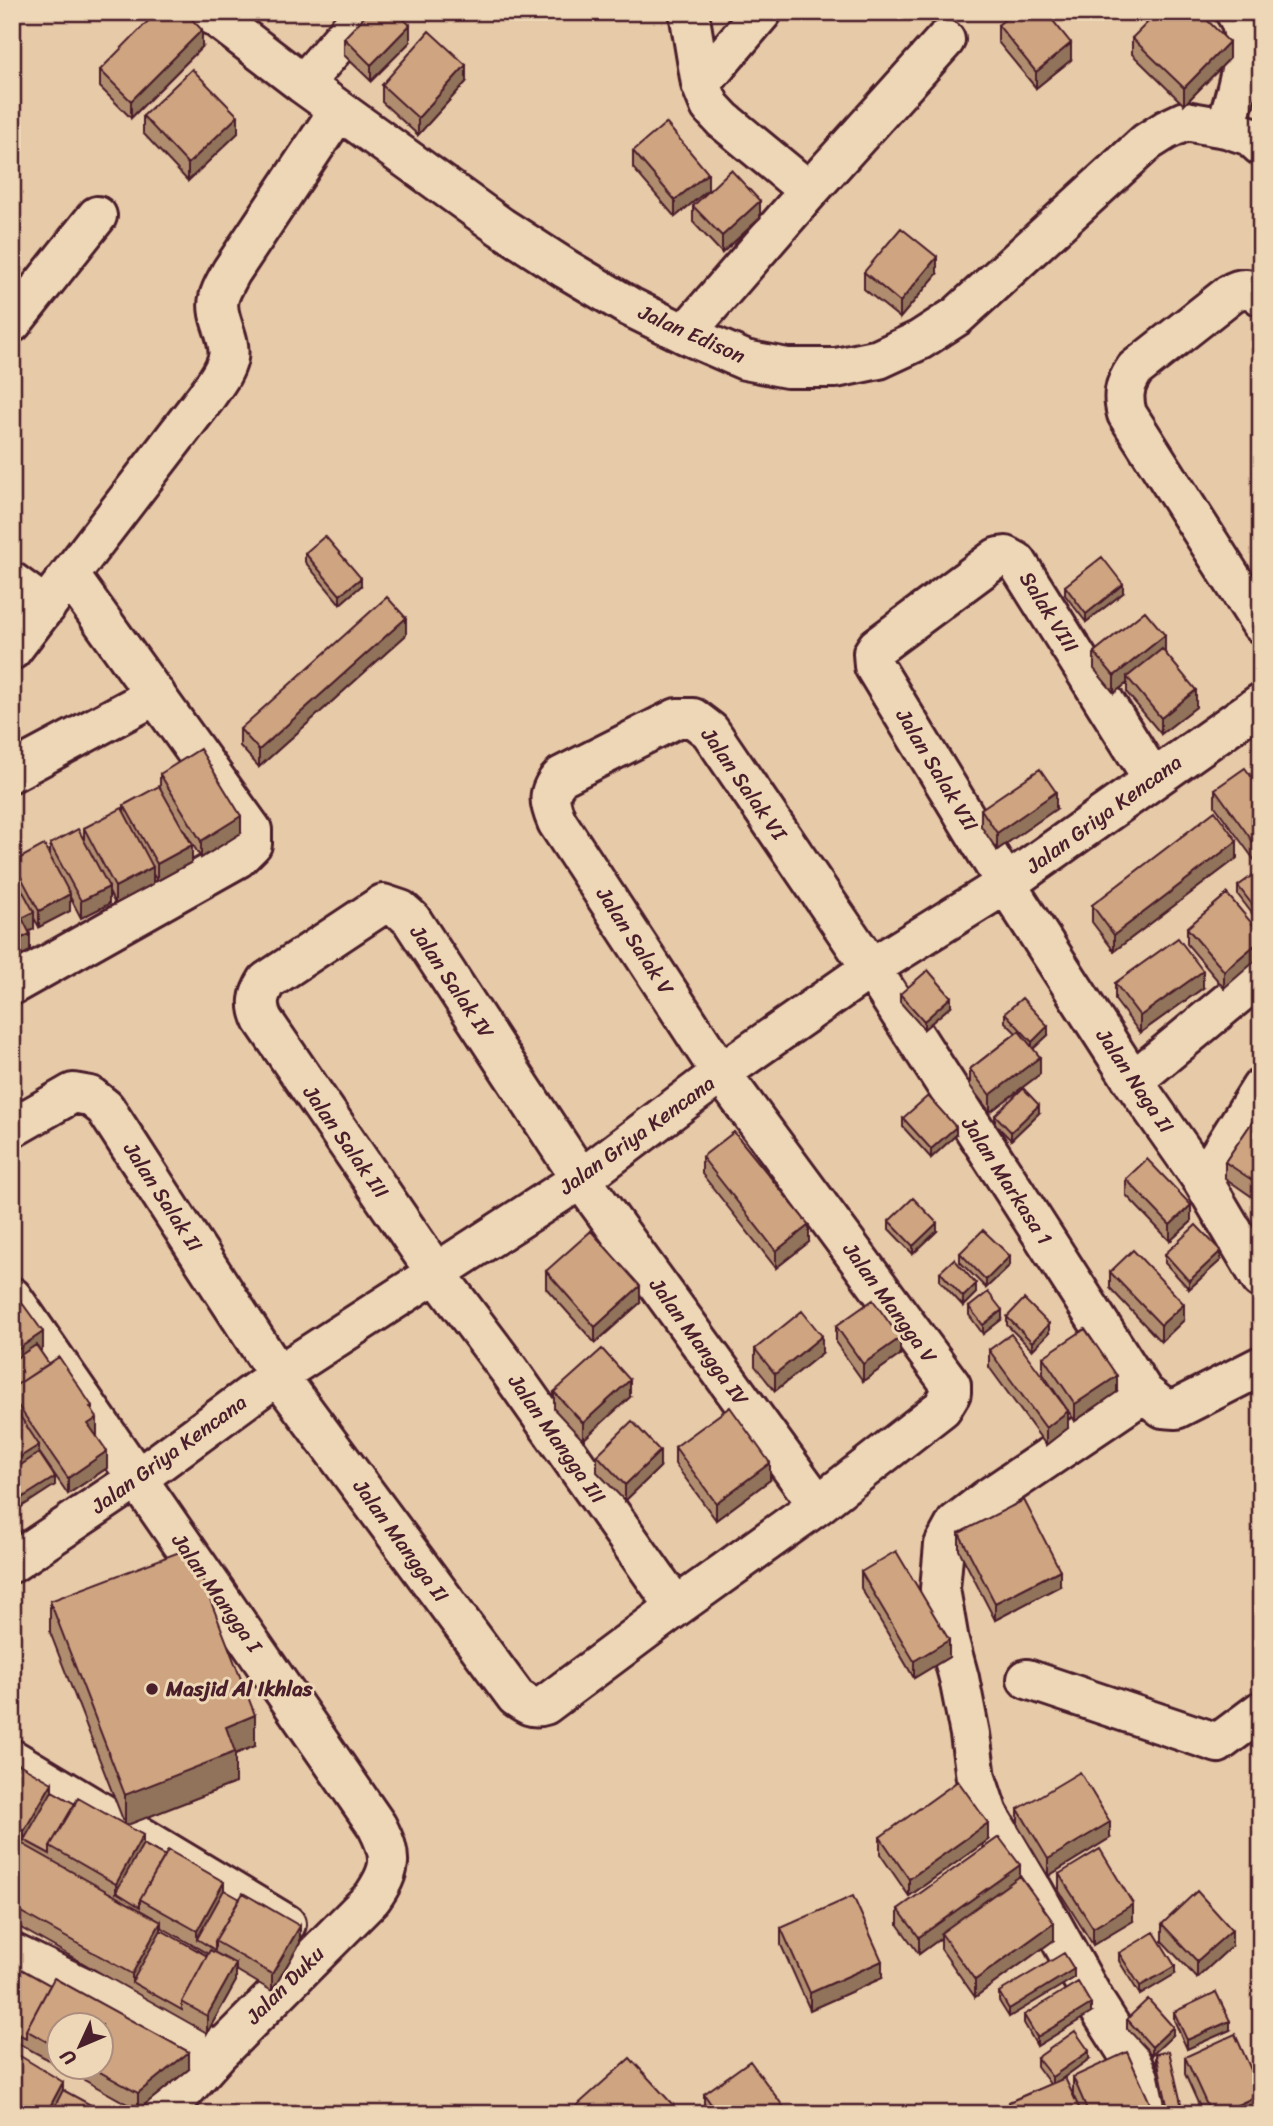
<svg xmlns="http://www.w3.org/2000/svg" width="1273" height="2126" font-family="Sriracha,sans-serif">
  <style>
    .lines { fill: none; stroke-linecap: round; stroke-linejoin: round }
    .minor-casing { stroke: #4a1f2b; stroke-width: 44 }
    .minor { stroke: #eed7b6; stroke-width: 38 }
    .wall { fill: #b18d6f; stroke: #4a1f2b; stroke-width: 2; fill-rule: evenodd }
    .shaded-wall { fill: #90735a; stroke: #4a1f2b; stroke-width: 2 }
    .building { fill: #cea481; stroke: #4a1f2b; stroke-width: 2 }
    .poi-dot { fill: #4a1f2b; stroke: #eed7b6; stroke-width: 2.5 }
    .labels { text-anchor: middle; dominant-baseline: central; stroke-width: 6; stroke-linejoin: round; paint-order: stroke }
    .street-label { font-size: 21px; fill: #4a1f2b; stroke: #eed7b6 }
    .poi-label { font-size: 21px; font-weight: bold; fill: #4a1f2b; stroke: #eed7b6; text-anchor: start }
  </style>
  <rect width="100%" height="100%" fill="#e7caa8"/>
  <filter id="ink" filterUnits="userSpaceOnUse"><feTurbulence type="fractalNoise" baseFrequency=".0143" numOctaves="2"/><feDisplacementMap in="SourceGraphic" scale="14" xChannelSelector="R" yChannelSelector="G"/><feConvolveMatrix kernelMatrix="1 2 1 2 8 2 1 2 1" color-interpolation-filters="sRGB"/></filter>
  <g filter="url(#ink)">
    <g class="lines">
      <defs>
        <path id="minor" d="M209 12 303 84 501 227 566 269 630 307 685 334 745 360 787 368H836L879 359 920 340 957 316 1147 142 1166 130 1185 121 1226 128 1250 136 1261 146
          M303 84 365 12
          M701 84 762 12
          M1226 128C1234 96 1256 40 1235 12
          M809 191 945 40
          M1261 296C1251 287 1241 287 1230 294L1135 369C1124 385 1122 396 1127 414L1261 624
          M12 323 97 216
          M685 334 809 191 723 120 710 106 701 84 689 12
          M12 582 46 607
          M12 650 206 397C214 385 225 372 228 358 232 337 214 318 219 298 221 289 227 280 231 272L339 110
          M12 772 156 695
          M1153 779 1017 562 1006 556 998 557 877 647 873 653 874 666 1006 884 1133 1081 1203 1181 1261 1279
          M12 985 238 858 252 844V830L70 576
          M1133 1081 1261 975
          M12 1128 73 1093 90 1096 105 1108 278 1375 516 1697C527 1705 533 1709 545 1705L676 1607 818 1505 942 1408 951 1393V1385L721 1073 557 822C549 803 546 792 562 776L677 718H693L710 731 871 968 1144 1393 1163 1408 1176 1409 1261 1366
          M1203 1181 1261 1088
          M12 1297 377 1826C393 1857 392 1869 372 1898L219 2052 164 2114
          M1144 1393 987 1499 956 1523 944 1545 940 1589 949 1641 959 1678 970 1734 976 1778 988 1814 1034 1892 1097 2005 1125 2049 1156 2114
          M12 1563 138 1478 278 1375 581 1179 721 1073 871 968 1006 884 1261 703
          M676 1607 509 1370 436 1273 263 1020C256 1005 258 995 267 981L383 904 401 910 411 919 581 1179 818 1505
          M1027 1679 1218 1743 1261 1711
          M12 1759 286 1924
          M12 1953 219 2052"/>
      </defs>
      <use href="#minor" class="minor-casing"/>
      <use href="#minor" class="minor"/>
    </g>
    <path class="wall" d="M998 25 1071 60 1036 88 998 42Z
      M344 38 410 42 371 81 344 55Z
      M1132 38 1229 59 1184 105 1132 54Z
      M202 47 131 118 100 87V70Z
      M466 82 418 135 382 102V85Z
      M143 116 238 133 188 181 143 133Z
      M633 151 708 190 675 217 633 168Z
      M693 206 760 218 722 253 693 222Z
      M864 272 937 274 900 318 864 289Z
      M305 553 361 586 340 604 305 562Z
      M1065 586 1123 593 1086 622 1065 595Z
      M406 635 259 767 240 746V729Z
      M1094 652H1165V653L1196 707 1161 734 1127 693V683L1114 693 1094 669Z
      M160 774 241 833 201 858 179 822 192 862 157 881 153 874V884L115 904 109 892V904L81 918 70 897V911L39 927 34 918V929L29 931 30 951 12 960V969V871L13 873V862L50 857V844L84 840V828L124 813V805L160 787Z
      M1215 789 1261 790V869L1215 806Z
      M981 809H1056L997 850 981 826Z
      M1237 858 1114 951 1092 922V905Z
      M1261 871V925L1238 895V886Z
      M1227 894 1224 988 1187 944V928Z
      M1115 983 1203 988 1140 1033 1115 1000Z
      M900 994 951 1006 924 1029 900 1002Z
      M1005 1013 1048 1035 1033 1049 1040 1074 990 1112 970 1086V1069L1016 1033 1005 1022Z
      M1261 1109V1203L1225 1178V1162Z
      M1039 1113 1011 1140 995 1124V1115Z
      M903 1118 956 1135 931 1158 903 1127Z
      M702 1157 809 1242 776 1268 702 1174Z
      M1126 1179 1191 1222 1170 1241 1126 1195Z
      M889 1221 937 1231 913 1254 889 1229Z
      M960 1253 1010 1265 986 1288 960 1262Z
      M1165 1254 1221 1260 1189 1289 1165 1263Z
      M546 1271 640 1303 595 1343 546 1288Z
      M940 1272 976 1293 963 1306 940 1281Z
      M1110 1272 1184 1320 1161 1342 1110 1288Z
      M12 1289 43 1348 40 1351 49 1364 92 1410 97 1435H96L107 1468 68 1494 39 1452 55 1485 12 1513Z
      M969 1307 1002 1319 983 1334 969 1315Z
      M1007 1317 1049 1333 1032 1350 1007 1325Z
      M836 1326 900 1355 863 1381 836 1343Z
      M755 1349 822 1353 775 1391 755 1366Z
      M989 1350 1068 1428 1046 1445 989 1367Z
      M1043 1357 1117 1392 1075 1421 1043 1374Z
      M554 1392 630 1397 583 1440 554 1409Z
      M675 1447 770 1480 716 1520 675 1464Z
      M597 1455 660 1467 625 1501 597 1472Z
      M959 1533 1060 1586 995 1620 959 1550Z
      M861 1572 949 1657 914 1678 861 1588Z
      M50 1601 255 1746 235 1754V1783L126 1825 143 1844 224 1890 300 1943 272 1991 236 1970V1981L207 2033 12 1923V1760L52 1791 75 1804 125 1825 50 1632ZM161 1927 208 1954 207 1956 161 1930Z
      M1018 1809 1110 1838 1048 1876 1018 1826Z
      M880 1837 988 1840 909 1896 880 1854Z
      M1059 1874 1133 1921 1093 1945 1059 1891Z
      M1020 1876 1054 1940 975 1997 941 1949V1938L919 1954 898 1925V1909Z
      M1162 1924 1232 1946 1197 1978 1162 1941Z
      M781 1928 882 1978 810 2010 781 1945Z
      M1119 1953 1175 1974 1140 1995 1119 1961Z
      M12 1964 189 2069 138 2110 61 2067H102L60 2025V2066L12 2040Z
      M1074 1978 1009 2017 999 2001V1992Z
      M1174 2012 1230 2030 1187 2049 1174 2020Z
      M1091 2013 1037 2046 1024 2023V2015Z
      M1127 2019 1173 2035 1152 2055 1127 2028Z
      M12 2051 63 2090 102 2114H12Z
      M1156 2054 1183 2114H1167L1156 2062Z
      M1185 2057 1261 2092V2111L1255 2114H1203L1185 2074Z
      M1037 2058 1089 2059 1060 2080 1073 2094V2077L1150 2114H1009V2102L1050 2084 1037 2066Z
      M704 2094 788 2113 706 2114 704 2111Z"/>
    <path class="shaded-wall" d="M410 25V42L371 81V65Z
      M202 30V47L131 118V101Z
      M1229 42V59L1184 105V88Z
      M1071 43V60L1036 88V72Z
      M466 65V82L418 135V118Z
      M238 116V133L188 181V164Z
      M708 173V190L675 217V200Z
      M760 201V218L722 253V236Z
      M937 257V274L900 318V302Z
      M361 578V586L340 604V595Z
      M1123 584V593L1086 622V614Z
      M406 618V635L259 767V750Z
      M1165 635V652L1130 680 1127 677V683L1114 693V676Z
      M1196 690V707L1161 734V718Z
      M1056 792V809L997 850V833Z
      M241 816V833L201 858V841Z
      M1237 841V858L1114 951V935Z
      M192 845V862L157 881V864Z
      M153 867V884L115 904V887Z
      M109 887V904L81 918V901Z
      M70 894V911L39 927V911Z
      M34 912V929L22 935V918Z
      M30 934V951L12 960V969V943Z
      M1261 940V956L1224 988V971Z
      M1203 971V988L1140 1033V1016Z
      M951 997V1006L924 1029V1021Z
      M1048 1026V1035L1032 1050V1042Z
      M1040 1057V1074L990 1112V1095Z
      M1039 1105V1113L1011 1140V1132Z
      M956 1127V1135L931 1158V1149Z
      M1191 1205V1222L1170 1241V1225Z
      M937 1223V1231L913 1254V1246Z
      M809 1225V1242L776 1268V1251Z
      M1221 1251V1260L1189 1289V1281Z
      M1010 1256V1265L986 1288V1280Z
      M976 1284V1293L963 1306V1297Z
      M640 1286V1303L595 1343V1327Z
      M1184 1304V1320L1161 1342V1325Z
      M1002 1310V1319L983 1334V1325Z
      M1049 1324V1333L1032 1350V1342Z
      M43 1332V1348L12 1370V1353Z
      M822 1336V1353L775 1391V1374Z
      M900 1338V1355L863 1381V1364Z
      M1117 1376V1392L1075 1421V1404Z
      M630 1380V1397L583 1440V1423Z
      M92 1406V1421L97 1418V1435L88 1440V1424L90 1407Z
      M1068 1411V1428L1046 1445V1428Z
      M39 1445V1462L12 1479V1462Z
      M107 1451V1468L68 1494V1478Z
      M660 1451V1467L625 1501V1485Z
      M770 1463V1480L716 1520V1503Z
      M55 1477V1485L12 1513V1504Z
      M1060 1570V1586L995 1620V1603Z
      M949 1640V1657L914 1678V1661Z
      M255 1715V1746L235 1754V1783L125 1826V1795L226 1727Z
      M52 1783V1799L24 1840V1831Z
      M1110 1822V1838L1048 1876V1859Z
      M988 1823V1840L909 1896V1879Z
      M143 1835V1852L116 1892V1884Z
      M1020 1865V1881L941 1933V1938L919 1954V1937Z
      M224 1882V1899L197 1939V1931Z
      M1133 1904V1921L1093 1945V1928Z
      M161 1922V1939L132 1982V1974Z
      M1054 1923V1940L975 1997V1980Z
      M300 1926V1943L272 1991V1974Z
      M1232 1930V1946L1197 1978V1961Z
      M882 1961V1978L810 2010V1993Z
      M236 1964V1981L207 2033V2016Z
      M1175 1966V1974L1140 1995V1986Z
      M1074 1969V1978L1009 2017V2009Z
      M1091 2004V2013L1037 2046V2037Z
      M1230 2021V2030L1187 2049V2040Z
      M1173 2027V2035L1152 2055V2047Z
      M1089 2051V2059L1052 2086V2077Z
      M189 2052V2069L138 2110V2093Z
      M63 2082V2099L55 2114H46Z
      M1261 2094V2111L1255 2114H1218Z
      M1150 2103V2114H1125Z
      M673 2105V2114H663Z"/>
    <path class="building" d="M157 12H185L202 30 131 101 100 70Z
      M369 12H396L410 25 371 65 344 38Z
      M1014 12H1046L1071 43 1036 72 998 25Z
      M1158 12H1199L1229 42 1184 88 1132 38Z
      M429 31 466 65 418 118 382 85Z
      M192 69 238 116 188 164 143 116Z
      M666 123 708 173 675 200 633 151Z
      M731 170 760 201 722 236 693 206Z
      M901 228 937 257 900 302 864 272Z
      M325 536 361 578 340 595 305 553Z
      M1102 557 1123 584 1086 614 1065 586Z
      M387 597 406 618 259 750 240 729Z
      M1145 611 1165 635 1114 676 1094 652Z
      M1162 649 1196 690 1161 718 1127 677Z
      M200 749 241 816 201 841 160 774Z
      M1245 768 1261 790V853L1215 789Z
      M1040 769 1056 792 997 833 981 809Z
      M159 786 192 845 157 864 124 805Z
      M122 808 153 867 115 887 84 828Z
      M1215 811 1237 841 1114 935 1092 905Z
      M78 829 109 887 81 901 50 844Z
      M44 845 70 894 39 911 13 862Z
      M1260 870 1261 871V916L1238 886Z
      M12 871 34 912 22 918 30 934 12 943Z
      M1227 894 1261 934V940L1224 971 1187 928Z
      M1178 938 1203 971 1140 1016 1115 983Z
      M928 970 951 997 924 1021 900 994Z
      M1022 998 1048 1026 1032 1042 1005 1013Z
      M1019 1031 1040 1057 990 1095 970 1069Z
      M1023 1088 1039 1105 1011 1132 995 1115Z
      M928 1096 956 1127 931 1149 903 1118Z
      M1261 1109V1186L1225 1162Z
      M734 1132 809 1225 776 1251 702 1157Z
      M1147 1159 1191 1205 1170 1225 1126 1179Z
      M913 1198 937 1223 913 1246 889 1221Z
      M1196 1225 1221 1251 1189 1281 1165 1254Z
      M983 1230 1010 1256 986 1280 960 1253Z
      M591 1231 640 1286 595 1327 546 1271Z
      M1133 1250 1184 1304 1161 1325 1110 1272Z
      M954 1259 976 1284 963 1297 940 1272Z
      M12 1289 43 1332 12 1353Z
      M988 1292 1002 1310 983 1325 969 1307Z
      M1024 1299 1049 1324 1032 1342 1007 1317Z
      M873 1300 900 1338 863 1364 836 1326Z
      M802 1311 822 1336 775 1374 755 1349Z
      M1085 1329 1117 1376 1075 1404 1043 1357Z
      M1011 1334 1068 1411 1046 1428 989 1350Z
      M36 1345 49 1364 12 1388V1361Z
      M602 1349 630 1380 583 1423 554 1392Z
      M59 1357 92 1406 90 1407 97 1418 88 1424 107 1451 68 1478 12 1397V1388Z
      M12 1404 39 1445 12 1462Z
      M730 1407 770 1463 716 1503 675 1447Z
      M632 1421 660 1451 625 1485 597 1455Z
      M39 1453 55 1477 12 1504V1471Z
      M1024 1500 1060 1570 995 1603 959 1533Z
      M190 1548 255 1715 226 1727 235 1752 125 1795 50 1601Z
      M896 1551 949 1640 914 1661 861 1572Z
      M12 1760 52 1783 24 1831 12 1825Z
      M1080 1772 1110 1822 1048 1859 1018 1809Z
      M958 1781 988 1823 909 1879 880 1837Z
      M52 1791 75 1804 50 1846V1854L24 1840Z
      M78 1798 143 1835 116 1884 50 1846Z
      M999 1837 1020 1865 919 1937 898 1909Z
      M12 1838 161 1922 132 1974 12 1907Z
      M143 1844 165 1856 140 1899V1907L116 1892Z
      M1100 1849 1133 1904 1093 1928 1059 1874Z
      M168 1850 224 1882 197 1931 140 1899Z
      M1020 1876 1054 1923 975 1980 941 1933Z
      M224 1890 240 1899 215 1941V1950L197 1939Z
      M1197 1891 1232 1930 1197 1961 1162 1924Z
      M243 1893 300 1926 272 1974 215 1941Z
      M853 1896 882 1961 810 1993 781 1928Z
      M161 1930 207 1956 182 2002V2010L132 1982Z
      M1154 1932 1175 1966 1140 1986 1119 1953Z
      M210 1950 236 1964 207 2016 182 2002Z
      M1064 1953 1074 1969 1009 2009 999 1992Z
      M12 1964 50 1985 26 2030V2038L12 2031Z
      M54 1978 189 2052 138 2093 91 2067H102V2025H60V2049L26 2030Z
      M1078 1982 1091 2004 1037 2037 1024 2015Z
      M1216 1992 1230 2021 1187 2040 1174 2012Z
      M1148 1999 1173 2027 1152 2047 1127 2019Z
      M1075 2031 1089 2051 1052 2077 1037 2058Z
      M1235 2034 1261 2092V2094L1218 2114H1211L1185 2057Z
      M12 2051 63 2082 46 2114H31L12 2102Z
      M1169 2051 1183 2112 1176 2114H1169L1156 2054Z
      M1127 2052 1150 2103 1125 2114H1089L1073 2077Z
      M630 2058 673 2105 663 2114H579L574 2108Z
      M750 2061 788 2113 787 2114H718L704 2094Z
      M1065 2078 1082 2114H1014L1009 2102Z
      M63 2090 102 2111 99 2114H51Z"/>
  </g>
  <circle class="poi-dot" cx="152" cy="1689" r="7"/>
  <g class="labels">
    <g class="street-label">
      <text transform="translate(692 334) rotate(24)">Jalan Edison</text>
      <text transform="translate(1049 612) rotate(58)">Salak VIII</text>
      <text transform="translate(937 770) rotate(59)">Jalan Salak VII</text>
      <text transform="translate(744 784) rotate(55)">Jalan Salak VI</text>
      <text transform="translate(1104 814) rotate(-36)">Jalan Griya Kencana</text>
      <text transform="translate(635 941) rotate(57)">Jalan Salak V</text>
      <text transform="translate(452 982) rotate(56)">Jalan Salak IV</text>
      <text transform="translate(1135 1081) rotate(56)">Jalan Naga II</text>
      <text transform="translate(637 1135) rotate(-36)">Jalan Griya Kencana</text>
      <text transform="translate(346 1142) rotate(55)">Jalan Salak III</text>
      <text transform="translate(1007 1181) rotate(57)">Jalan Markasa 1</text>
      <text transform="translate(163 1197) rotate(57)">Jalan Salak II</text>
      <text transform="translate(890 1303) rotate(54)">Jalan Mangga V</text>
      <text transform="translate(699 1342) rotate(54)">Jalan Mangga IV</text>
      <text transform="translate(557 1439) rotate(55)">Jalan Mangga III</text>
      <text transform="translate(169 1454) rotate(-36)">Jalan Griya Kencana</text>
      <text transform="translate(401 1541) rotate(54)">Jalan Mangga II</text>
      <text transform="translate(217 1593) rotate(55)">Jalan Mangga I</text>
      <text transform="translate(285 1985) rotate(-45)">Jalan Duku</text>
    </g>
    <g class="poi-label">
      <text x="166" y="1689">Masjid Al Ikhlas</text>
    </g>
  </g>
  <rect width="1273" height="2126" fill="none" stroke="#eed7b6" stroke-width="42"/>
  <rect x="21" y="21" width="1231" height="2084" fill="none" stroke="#4a1f2b" stroke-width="2.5" filter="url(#ink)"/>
  <g transform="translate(80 2046) rotate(226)"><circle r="33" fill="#eed7b6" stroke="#ac8d7e" stroke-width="2"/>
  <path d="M0-5L12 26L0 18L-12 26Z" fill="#4a1f2b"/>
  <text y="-10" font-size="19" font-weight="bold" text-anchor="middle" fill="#4a1f2b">U</text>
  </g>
</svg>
